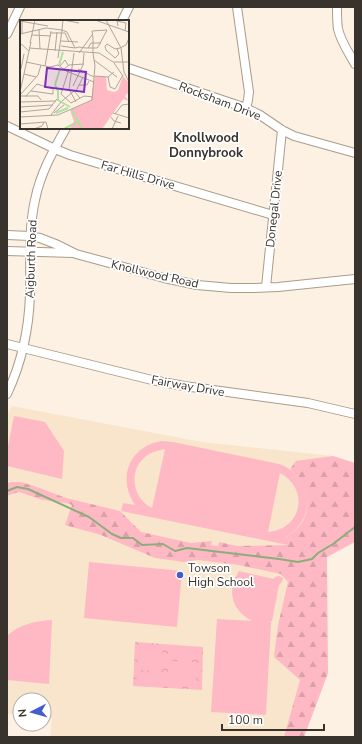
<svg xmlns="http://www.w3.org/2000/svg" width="362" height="744" font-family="'Nunito Sans',sans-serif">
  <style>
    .built { fill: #f8e5cc }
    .forest { fill: url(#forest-firs) }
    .park { fill: url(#park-crowns) }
    .pitch { fill: #feb9c4; fill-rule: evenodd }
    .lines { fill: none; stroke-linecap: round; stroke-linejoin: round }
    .stream { stroke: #8bae7b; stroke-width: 2 }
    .minor-casing { stroke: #aa9c8b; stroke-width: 10 }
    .minor { stroke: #fff; stroke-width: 8 }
    .poi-dot { fill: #465bcf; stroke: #fff; stroke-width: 1.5 }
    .labels { text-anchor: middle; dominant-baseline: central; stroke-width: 3.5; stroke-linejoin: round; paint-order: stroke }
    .street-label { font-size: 12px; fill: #39332d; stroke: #fff }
    .poi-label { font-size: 12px; fill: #39332d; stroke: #fff; text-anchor: start }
    .neighbourhood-label { font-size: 13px; font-weight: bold; fill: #39332d; stroke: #fff }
    .inset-river { fill: none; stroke: #aee39d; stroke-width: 2 }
    .inset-road { fill: none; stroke: #afa59a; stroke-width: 1 }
    .view { fill: #7b2cbf; fill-opacity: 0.15; stroke: #7b2cbf; stroke-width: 2 }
    .inset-edge { fill: none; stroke: #39332d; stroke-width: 2 }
  </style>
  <defs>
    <pattern id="forest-firs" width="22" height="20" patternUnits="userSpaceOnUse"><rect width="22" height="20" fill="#feb9c4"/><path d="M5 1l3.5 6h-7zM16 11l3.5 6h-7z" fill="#daa0a9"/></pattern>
    <pattern id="park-crowns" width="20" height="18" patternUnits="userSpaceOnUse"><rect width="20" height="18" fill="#feb9c4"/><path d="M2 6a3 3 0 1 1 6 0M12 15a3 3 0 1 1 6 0" fill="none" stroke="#daa0a9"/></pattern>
  </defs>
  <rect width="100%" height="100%" fill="#fdf1e3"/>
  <path class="built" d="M12 406 202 442 333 456 274 657 328 673 304 737H50L52 718 44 717V700H20V715L7 714V496L19 492 42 500 65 502 7 485V415Z"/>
  <path class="forest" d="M333 456 355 463V542L327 557 328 673 304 737H284L300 680 274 657 278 625 288 582 281 574 239 565 198 560 184 562 155 558 101 535 65 525 72 505 66 503 42 500 19 492 7 496V483L11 482H21L37 487 66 498 120 511 141 532 191 543 212 541 211 545 218 546 219 542 237 546 288 545 289 538 286 537C314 522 314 488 290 469L296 461Z"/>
  <path class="park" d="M135 642 203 647 202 690 133 686Z"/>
  <path class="pitch" d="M14 416 45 422 64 451 62 479 7 466V451Z
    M161 441 173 442 279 464C313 476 318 518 286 537L289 538 288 545 121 511 123 503 135 505C117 478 129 447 161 441ZM164 449H165L152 508C133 499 128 472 144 458 150 452 157 451 164 449ZM280 473C310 489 302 529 268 532Z
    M89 562 182 571 177 627 84 618Z
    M239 571 274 579 275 577 279 576 283 578 282 582 279 585 272 621 269 622H271L266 715 211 712 217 619 252 621C232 610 226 592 239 571Z
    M52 620 49 684 7 680V636C19 624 36 621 52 620Z
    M139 645 163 646 162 657 138 656Z
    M173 647 197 648V660L172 658Z
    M138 659 162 660 161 671 137 670Z
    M172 661 196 662V673L172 672Z
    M137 673 161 674V685L136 684Z
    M172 675 196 676 195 687 171 686Z"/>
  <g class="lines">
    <path class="stream" d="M7 491 17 487 28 489 89 517 112 534 121 538H133L142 545 163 544 175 551 187 548 279 559 298 562 312 559 318 553 333 544 355 527"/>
    <defs>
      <path id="minor" d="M237 7 249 92 248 100 246 108
        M337 7C337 14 337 22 338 29 341 42 349 53 355 64
        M122 21 129 7
        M7 34 20 7
        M128 68 246 108 260 115 282 130 294 136 355 153
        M7 126 55 149 70 155 273 215
        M7 235 30 236 40 238 58 245 76 254 164 278 197 285 231 288H254L278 287 355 279
        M7 251 73 253
        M266 287 282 130
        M7 344 152 380 184 386 308 403 355 414
        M7 394C22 362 29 329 30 294 31 263 28 231 35 200 40 174 53 151 66 128"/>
    </defs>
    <use href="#minor" class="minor-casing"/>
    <use href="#minor" class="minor"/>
  </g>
  <circle class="poi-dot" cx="180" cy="575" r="4"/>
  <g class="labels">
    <g class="street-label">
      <text transform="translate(220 101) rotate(21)">Rocksham Drive</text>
      <text transform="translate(138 175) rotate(16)">Far Hills Drive</text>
      <text transform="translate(274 209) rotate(-84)">Donegal Drive</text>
      <text transform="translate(31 259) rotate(-88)">Aigburth Road</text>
      <text transform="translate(155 274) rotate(13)">Knollwood Road</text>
      <text transform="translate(188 386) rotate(10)">Fairway Drive</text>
    </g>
    <g class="poi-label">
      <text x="188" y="568">Towson<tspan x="188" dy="14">High School</tspan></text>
    </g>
    <g class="neighbourhood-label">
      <text x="206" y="138">Knollwood<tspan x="206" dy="15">Donnybrook</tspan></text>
    </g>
  </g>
  <g transform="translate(20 20)">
    <rect width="109" height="109" fill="#fdf1e3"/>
    <path d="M75 56 86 57 87 70 97 73 101 64 108 72 82 109 50 108 54 102 50 90 71 81Z" fill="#feb9c4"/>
    <path d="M103 56 109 63V72L105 76 109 81 103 79 99 85 101 80 100 74 93 73 98 70Z" fill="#feb9c4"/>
    <path class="inset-river" d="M39 45 43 32M40 49 35 65 38 71V80L50 87M52 90 62 109M36 93 48 88M44 109 57 102"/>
    <path class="inset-road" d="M43 0 59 3M75 0 109 12M86 0 101 28 104 52 109 62M0 1 28 6M98 6 97 1 106 3 105 11M19 10 20 29M31 13H45L49 22M0 14 26 8 42 10 43 0M2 14V0M12 15 31 16M41 21 58 22M0 23 9 31M10 23 15 0M9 28 79 33 93 42H109M68 28 71 23H81M97 29 99 34 95 38 86 30 85 26 87 24 95 29 100 28 106 25 109 18M35 31 37 12M54 33 49 69 56 82M59 33 72 15M38 38 42 10 47 12 55 28M74 40 97 57M6 42 30 47 38 45 46 51 74 62M94 43 103 56M25 46 31 11M40 46 45 40 48 45M1 49 4 34M44 49 49 45 64 44M49 49 41 74 51 83 64 76 73 77M58 49 74 57M4 54 16 57M74 56 88 57 94 52M88 57 90 67 95 69 103 55M59 65H67L69 61M53 66 63 45 64 33M56 71 63 57M0 72 11 22M1 74 18 55 21 45M0 76H18L21 80M6 77V76L17 64 33 69V74L11 71M42 81 54 71 60 78M0 82 36 81M0 87 33 85M0 92 29 89 37 79M34 93 44 85M93 93 109 98M95 94 102 85 109 84M31 95 41 82M0 97 38 95 72 80 75 46 73 33V18L72 11 87 10 78 27 77 28H66L59 27 55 28 41 26M91 97 94 101 101 103M0 104 26 102 28 109M14 109 22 106 24 102M92 109 98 96"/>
    <path class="view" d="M27 48 66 52 64 72 25 67Z"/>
    <rect width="109" height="109" class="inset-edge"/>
  </g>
  <rect width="362" height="744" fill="none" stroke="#39332d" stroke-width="16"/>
  <g transform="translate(32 712) rotate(264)"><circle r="19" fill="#ffffff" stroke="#b0adab"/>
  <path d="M0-3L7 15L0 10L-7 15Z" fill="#465bcf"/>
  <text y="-6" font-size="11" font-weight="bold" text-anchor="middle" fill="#39332d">N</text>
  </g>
  <path d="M222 724v6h102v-6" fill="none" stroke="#39332d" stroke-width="2"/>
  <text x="228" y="724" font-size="12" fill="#39332d" stroke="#ffffff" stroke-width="3" paint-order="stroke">100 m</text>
</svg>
